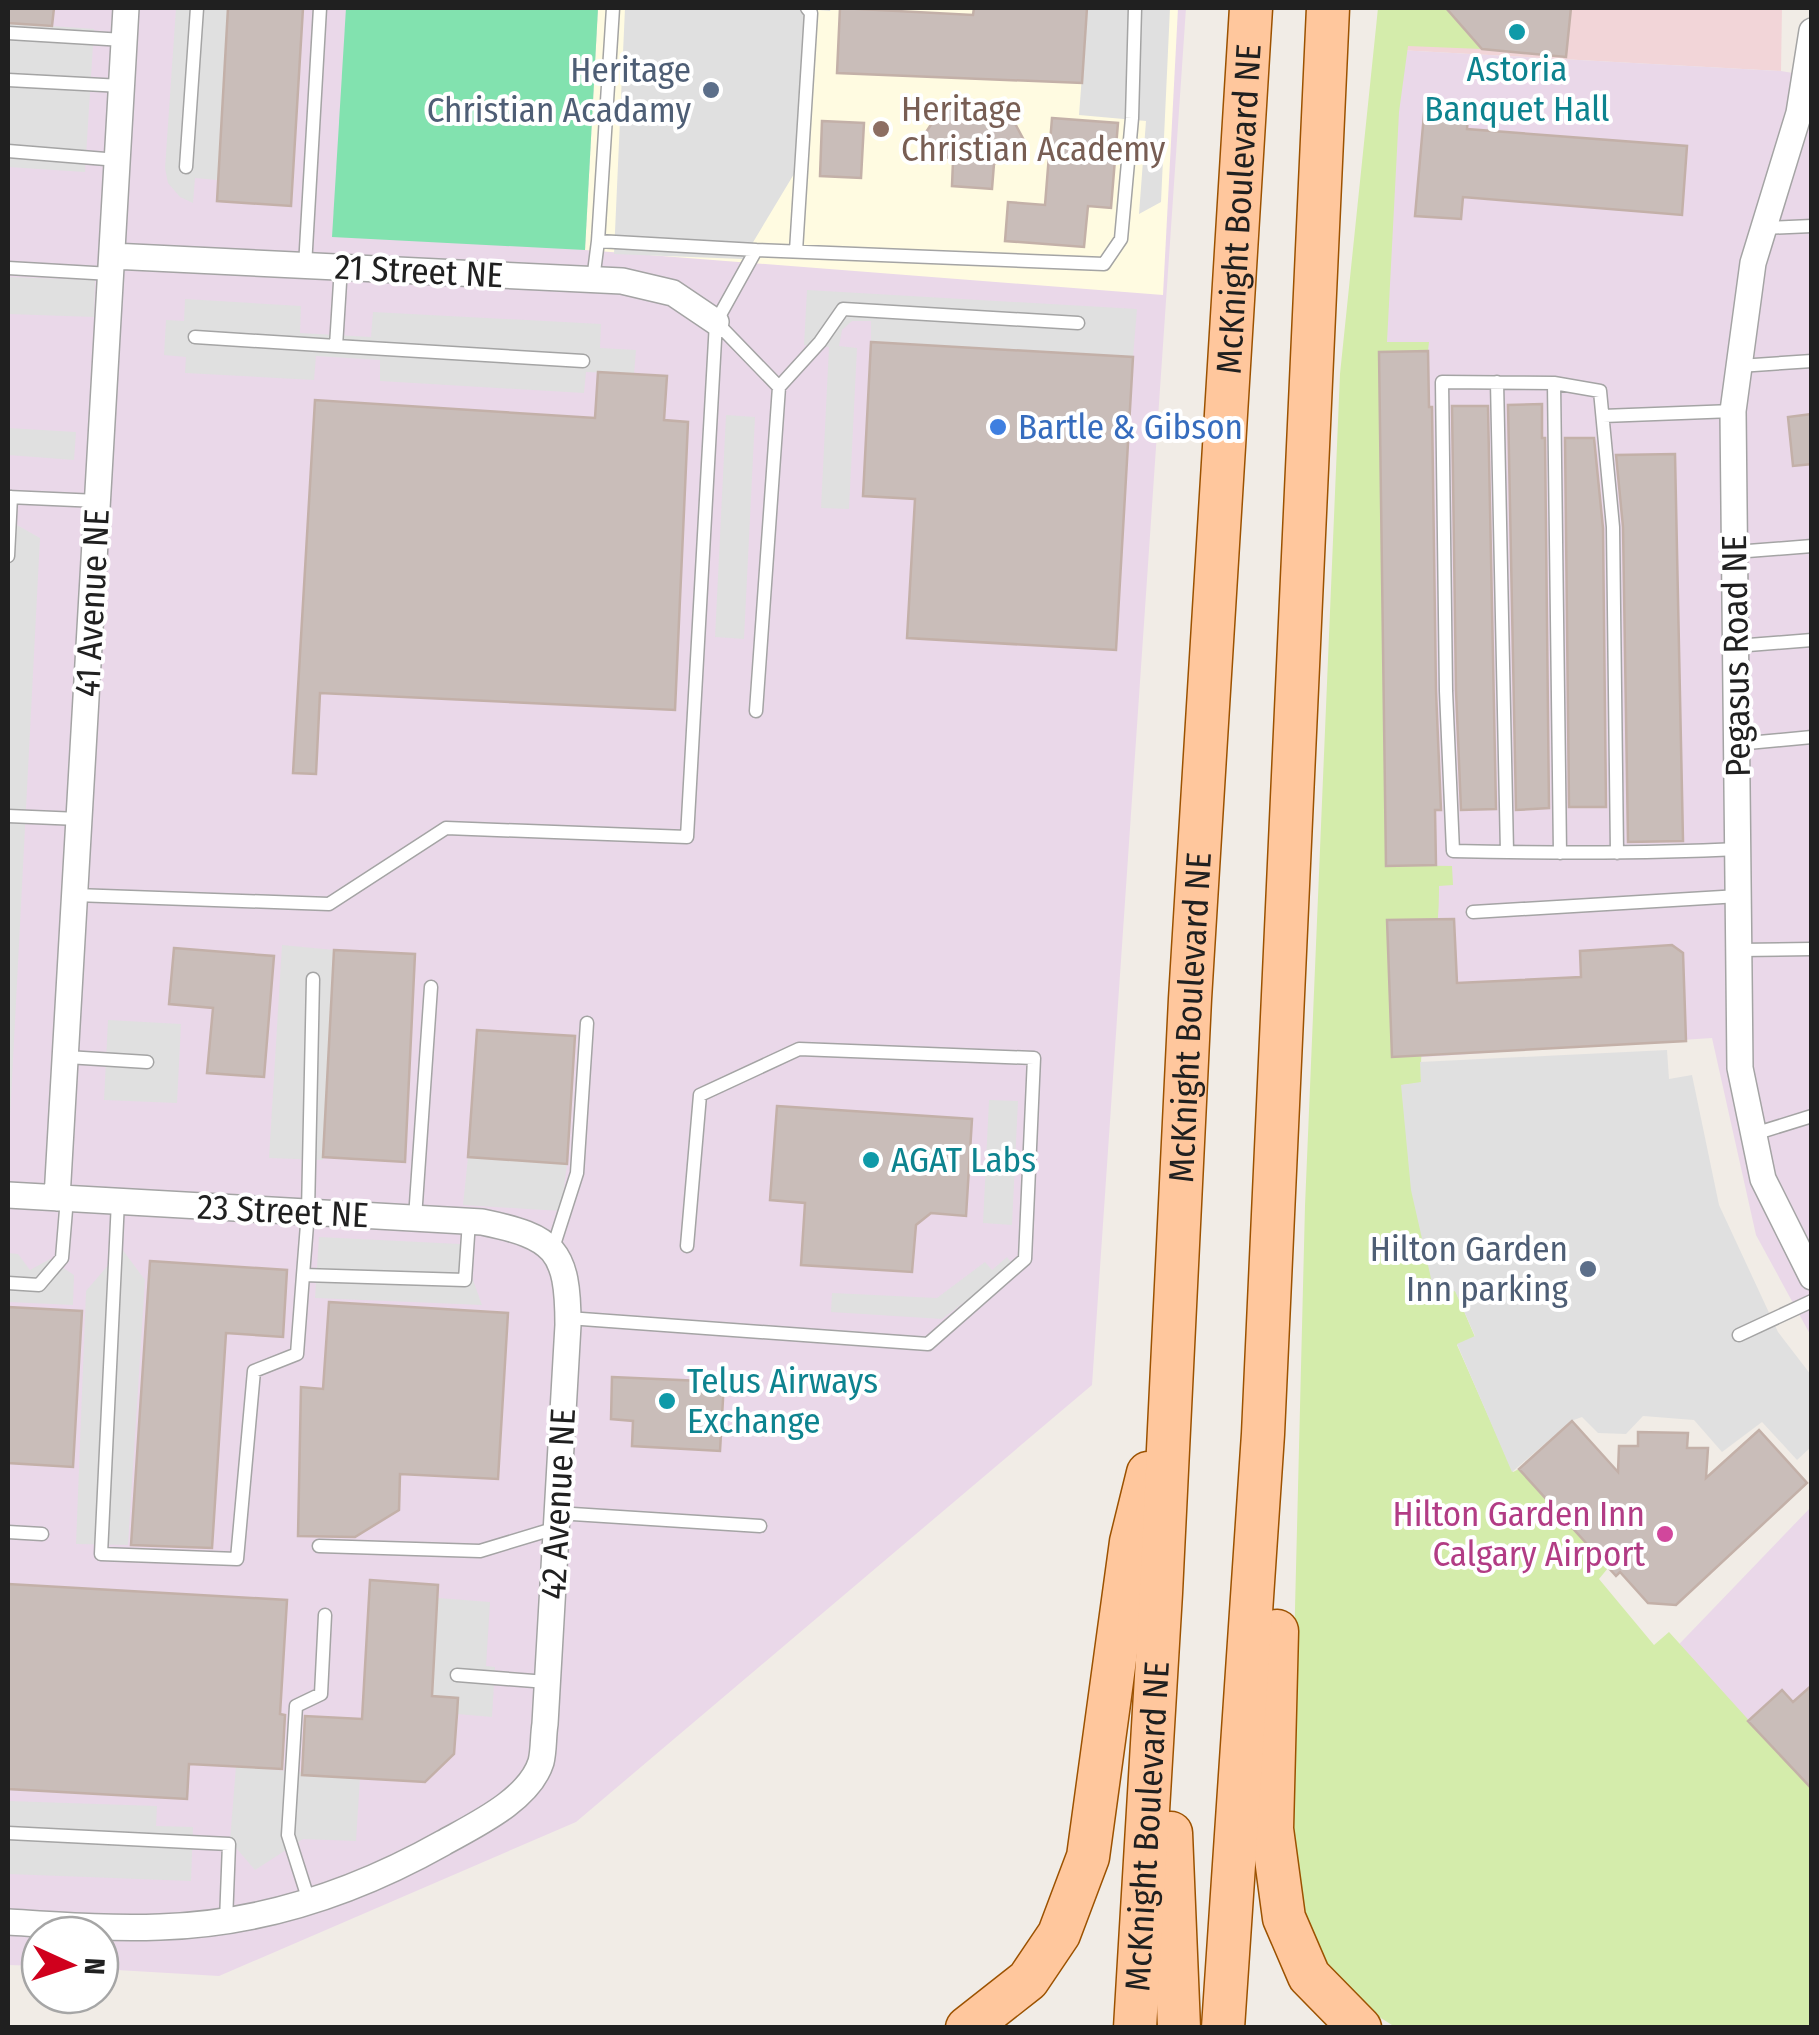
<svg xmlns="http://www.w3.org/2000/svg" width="1819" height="2035" font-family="'Fira Sans Condensed',sans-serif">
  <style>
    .commercial { fill: #f2d5d8 }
    .industrial { fill: #ead8e9 }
    .education { fill: #fffbe1 }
    .grass { fill: #d4ecab }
    .pitch { fill: #82e2af }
    .parking { fill: #e0e0e0 }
    .building { fill: #c9bdb9; stroke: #c3b0a8; stroke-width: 2.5 }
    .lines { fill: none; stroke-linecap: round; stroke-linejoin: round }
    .lane-casing { stroke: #a4a4a4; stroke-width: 15 }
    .street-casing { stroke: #a4a4a4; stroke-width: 28 }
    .primary-casing { stroke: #9c5200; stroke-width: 45 }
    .lane { stroke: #fff; stroke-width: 12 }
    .street { stroke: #fff; stroke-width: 25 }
    .primary { stroke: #ffc79d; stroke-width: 42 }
    .culture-dot { fill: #0f9aa8; stroke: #fff; stroke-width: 4 }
    .service-dot { fill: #5c6f8a; stroke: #fff; stroke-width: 4 }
    .education-dot { fill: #8d6e63; stroke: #fff; stroke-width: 4 }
    .shop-dot { fill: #3f7fe0; stroke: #fff; stroke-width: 4 }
    .hotel-dot { fill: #d1479c; stroke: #fff; stroke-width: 4 }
    .labels { text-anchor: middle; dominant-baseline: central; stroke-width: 8; stroke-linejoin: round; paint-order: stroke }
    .culture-label { font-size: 35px; fill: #0d838f; stroke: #fff; text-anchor: start }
    .service-label { font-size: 35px; fill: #4e5e75; stroke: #fff; text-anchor: end }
    .education-label { font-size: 35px; fill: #785e54; stroke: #fff; text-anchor: start }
    .street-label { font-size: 35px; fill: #202020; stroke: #fff }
    .shop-label { font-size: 35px; fill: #366cbe; stroke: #fff; text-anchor: start }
    .hotel-label { font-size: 35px; fill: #b23c85; stroke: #fff; text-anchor: end }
  </style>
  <rect width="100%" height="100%" fill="#f1ece6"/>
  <path class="commercial" d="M1404 8H1782L1781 71 1398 50Z"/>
  <path class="industrial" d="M8 8H1186L1092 1385 576 1822 219 1976 100 1969V1935H40V1966L8 1965Z
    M1398 50 1781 71 1811 76V1336L1756 1235 1712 1038 1378 1060 1367 455Z
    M1811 1507V1836L1661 1663Z"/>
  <path class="education" d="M598 8H1178L1163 295 585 250Z"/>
  <path class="grass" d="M1378 8H1446L1482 49 1408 46 1399 112 1387 342H1429L1428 351 1379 352 1386 865 1452 866 1453 885 1439 886C1440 952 1419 1017 1421 1083L1402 1085 1435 1296 1455 1290 1475 1337 1457 1345 1513 1472 1519 1469 1608 1568 1599 1579 1654 1645 1669 1632 1811 1789V2027H1395C1380 2017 1362 2008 1350 1995 1302 1943 1296 1876 1290 1810L1305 1206 1340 374Z"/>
  <path class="pitch" d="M346 8H598L585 250 332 237Z"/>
  <path class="parking" d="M176 8H228L218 180 195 178 193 203 180 197 168 183 165 168Z
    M625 8H831L830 11 806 9 797 169 743 259 614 254Z
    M1087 8H1170L1161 202 1139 214 1146 121 1079 115Z
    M8 23 94 29 85 172 8 167Z
    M8 277 95 280 94 317 8 314Z
    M807 290 1137 309 1133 357 871 342V321H852L842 330 839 346 857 348 849 509 821 508 829 347 804 345Z
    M185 299 301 306 300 333 371 337 373 312 601 324 600 348 636 350 634 374 586 372 584 393 380 381V360L316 356 314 380 185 373 186 357 164 355 166 320 184 321Z
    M726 415 755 417 744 639 715 637Z
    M8 428 76 432 74 460 8 455Z
    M8 520 40 538 9 1137H8Z
    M282 945 334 950 323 1160 269 1158Z
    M108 1020 181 1024 177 1103 104 1100Z
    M1667 1050 1669 1079 1692 1075 1719 1205 1778 1332 1811 1375V1447L1797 1460 1762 1422 1722 1452 1694 1420 1643 1416 1626 1434 1598 1433 1582 1417 1571 1421 1512 1472 1457 1344 1475 1336 1455 1291 1435 1296 1411 1190 1401 1085 1421 1082 1420 1062Z
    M989 1100 1018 1101 1012 1225 983 1223Z
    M468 1157 567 1164 561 1211 463 1205Z
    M319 1237 460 1244 482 1305 315 1298Z
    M122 1249 145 1280 128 1545 76 1544 86 1291Z
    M8 1253 18 1254 30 1270 50 1259 74 1275 73 1305 8 1302Z
    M1007 1257 1013 1265 942 1319 831 1312 832 1293 937 1298 985 1262 992 1270Z
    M438 1598 490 1602 486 1666 495 1667 492 1717 457 1714 458 1698 432 1696Z
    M236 1766 360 1778 356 1841 303 1839 255 1870 230 1841Z
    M8 1801 157 1806 156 1826 193 1827 191 1881 8 1874Z"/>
  <path class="building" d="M8 8H54L52 26 8 23Z
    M228 8H303L291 206 217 201Z
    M840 8 973 15 974 8H1087L1082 83 837 73Z
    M1446 8H1571L1566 57 1482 49Z
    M1425 103 1469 107 1467 129 1687 146 1682 215 1463 197 1461 219 1415 216Z
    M941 109 1010 114 1027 146 994 164 992 189 952 186 953 161 921 140Z
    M1052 118 1118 123 1111 208 1088 206 1084 247 1005 241 1008 202 1045 205Z
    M822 121 864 123 861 178 820 176Z
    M871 342 1133 357 1116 650 907 638 915 499 863 496Z
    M1428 351 1429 407H1432L1436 691 1441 810H1435L1436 865 1386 866 1379 352Z
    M598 372 667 376 664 420 688 422 675 710 320 693 316 774 293 773 315 400 595 418Z
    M1542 404V438H1545L1549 808 1516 810 1508 405Z
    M1452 406H1488L1496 809 1461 810 1456 691Z
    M1812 414V464L1793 466 1788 417Z
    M1565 438H1594L1603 528 1606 807H1569Z
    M1675 454 1683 841 1628 842 1623 527 1616 455Z
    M1454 919 1457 983 1581 977 1580 951 1672 945 1683 953 1686 1041 1392 1057 1387 920Z
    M174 948 274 956 264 1077 207 1073 213 1008 169 1004Z
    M334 950 415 954 405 1162 323 1157Z
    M477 1030 575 1036 567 1164 468 1157Z
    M777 1106 972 1119 966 1216 931 1213 916 1225 912 1272 801 1265 805 1203 770 1200Z
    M150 1261 287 1270 283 1337 226 1333 212 1548 131 1545Z
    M329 1302 508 1313 498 1479 400 1474 399 1510 355 1537 298 1536 301 1387 323 1389Z
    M8 1307 82 1311 73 1467 8 1463Z
    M612 1377 724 1382 720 1451 632 1446 633 1421 611 1419Z
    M1572 1421 1618 1472 1619 1446H1638V1432L1688 1433 1687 1448H1708L1706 1478 1759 1430 1807 1483 1676 1605 1648 1603 1620 1572 1616 1576 1519 1469Z
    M370 1580 438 1585 432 1696 458 1698 457 1714 454 1754 425 1782 302 1775 305 1716 362 1719Z
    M8 1584 287 1600 280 1714 285 1715 282 1769 189 1764 187 1799 8 1789Z
    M1812 1685V1789L1748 1721 1782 1690 1793 1702Z"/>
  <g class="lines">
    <defs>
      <path id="lane" d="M613 8 598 241 756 250
        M8 33 124 40
        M8 80 122 86
        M8 151 118 160
        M186 167 197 8
        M1764 228 1812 226
        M796 251 811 13 807 8
        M305 266 320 8
        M8 268 111 274
        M593 280 598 241
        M716 322 779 387 820 342 843 309 1078 323
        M195 337 336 346 341 267
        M336 346 583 361
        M1739 366 1812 361
        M1497 382 1507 852
        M1554 383 1560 853
        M1603 416 1733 411
        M8 497 98 501
        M1735 552 1812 546
        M8 556 11 497
        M1736 646 1812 640
        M756 711 779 387
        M1737 744 1812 737
        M8 816 79 819
        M1617 853 1613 527 1600 391 1554 383 1442 382 1446 691 1453 851C1548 853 1643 854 1738 849
        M75 895 329 904 446 828 687 837 716 322 756 250 1104 264 1121 239 1132 118 1135 8
        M1473 912 1739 896
        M1739 950 1812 949
        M313 979 308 1212 303 1275 465 1280 469 1221
        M67 1057 147 1062
        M1754 1134 1812 1116
        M118 1201 101 1554 237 1559 254 1371 297 1354 303 1275
        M415 1218 431 987
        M553 1248 577 1173 587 1023
        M8 1283 39 1285 62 1258 67 1198
        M568 1318 928 1344 1025 1259 1034 1058 799 1049 700 1095 687 1246
        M1739 1335 1812 1301
        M557 1513 760 1526
        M8 1532 42 1534
        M319 1546 480 1551 556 1528
        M457 1675 547 1682
        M8 1833 229 1844 226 1921
        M309 1901 288 1835 296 1706 321 1694 325 1615"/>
      <path id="street" d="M1812 31 1799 113 1753 263 1733 411 1740 1068 1763 1179 1812 1277
        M112 256 622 281 673 293 716 322
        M8 1195 482 1222C555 1237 568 1250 568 1325L545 1724C543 1736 544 1750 541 1762 529 1800 475 1825 443 1843 356 1892 260 1924 160 1927 109 1929 58 1925 8 1922
        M57 1198 126 8"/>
      <g id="primary">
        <path d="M1277 1631 1272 1829 1284 1918 1309 1976 1360 2028"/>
        <path d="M1171 1833 1179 2028"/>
        <path d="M967 2028 1028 1980 1059 1934 1088 1857 1131 1542 1148 1473"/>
        <path id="s1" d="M1135 2028 1161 1593 1190 999 1251 8"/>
        <path d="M1223 2028 1263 1434 1328 8"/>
      </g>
    </defs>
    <use href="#lane" class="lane-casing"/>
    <use href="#street" class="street-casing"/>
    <use href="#primary" class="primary-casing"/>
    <use href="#lane" class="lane"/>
    <use href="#street" class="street"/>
    <use href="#primary" class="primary"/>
  </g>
  <g class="culture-dot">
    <circle cx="1517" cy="32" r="10"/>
    <circle cx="871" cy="1160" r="10"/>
    <circle cx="667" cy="1401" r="10"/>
  </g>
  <g class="service-dot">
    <circle cx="711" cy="90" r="10"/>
    <circle cx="1588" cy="1269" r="10"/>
  </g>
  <circle class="education-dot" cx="881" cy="129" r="10"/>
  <circle class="shop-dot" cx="998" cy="427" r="10"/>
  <circle class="hotel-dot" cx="1665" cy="1534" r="10"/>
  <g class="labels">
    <g class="culture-label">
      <text x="1517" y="69" text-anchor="middle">Astoria<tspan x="1517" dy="40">Banquet Hall</tspan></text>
      <text x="891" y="1160">AGAT Labs</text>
      <text x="687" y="1381">Telus Airways<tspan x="687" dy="40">Exchange</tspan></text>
    </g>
    <g class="service-label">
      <text x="691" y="70">Heritage<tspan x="691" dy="40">Christian Acadamy</tspan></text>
      <text x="1568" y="1249">Hilton Garden<tspan x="1568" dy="40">Inn parking</tspan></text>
    </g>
    <g class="education-label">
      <text x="901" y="109">Heritage<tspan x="901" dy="40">Christian Academy</tspan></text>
    </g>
    <g class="street-label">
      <text stroke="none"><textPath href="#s1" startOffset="1822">McKnight Boulevard NE</textPath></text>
      <text transform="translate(419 271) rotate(3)">21 Street NE</text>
      <text transform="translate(92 603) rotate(-87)">41 Avenue NE</text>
      <text transform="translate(1736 656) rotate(-91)">Pegasus Road NE</text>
      <text stroke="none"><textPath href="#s1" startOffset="1012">McKnight Boulevard NE</textPath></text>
      <text transform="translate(283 1211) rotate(3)">23 Street NE</text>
      <text transform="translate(558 1504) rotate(-87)">42 Avenue NE</text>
      <text stroke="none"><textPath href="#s1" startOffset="202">McKnight Boulevard NE</textPath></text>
    </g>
    <g class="shop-label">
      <text x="1018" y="427">Bartle &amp; Gibson</text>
    </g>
    <g class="hotel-label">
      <text x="1645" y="1514">Hilton Garden Inn<tspan x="1645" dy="40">Calgary Airport</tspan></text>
    </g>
  </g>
  <rect width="1819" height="2035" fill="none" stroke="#202020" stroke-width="20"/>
  <g transform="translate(70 1965) rotate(93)"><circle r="48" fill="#ffffff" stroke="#a6a6a6" stroke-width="2.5"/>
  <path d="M0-8L18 38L0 25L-18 38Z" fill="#d0001d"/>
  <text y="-15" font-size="28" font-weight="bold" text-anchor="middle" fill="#202020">N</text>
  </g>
</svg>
